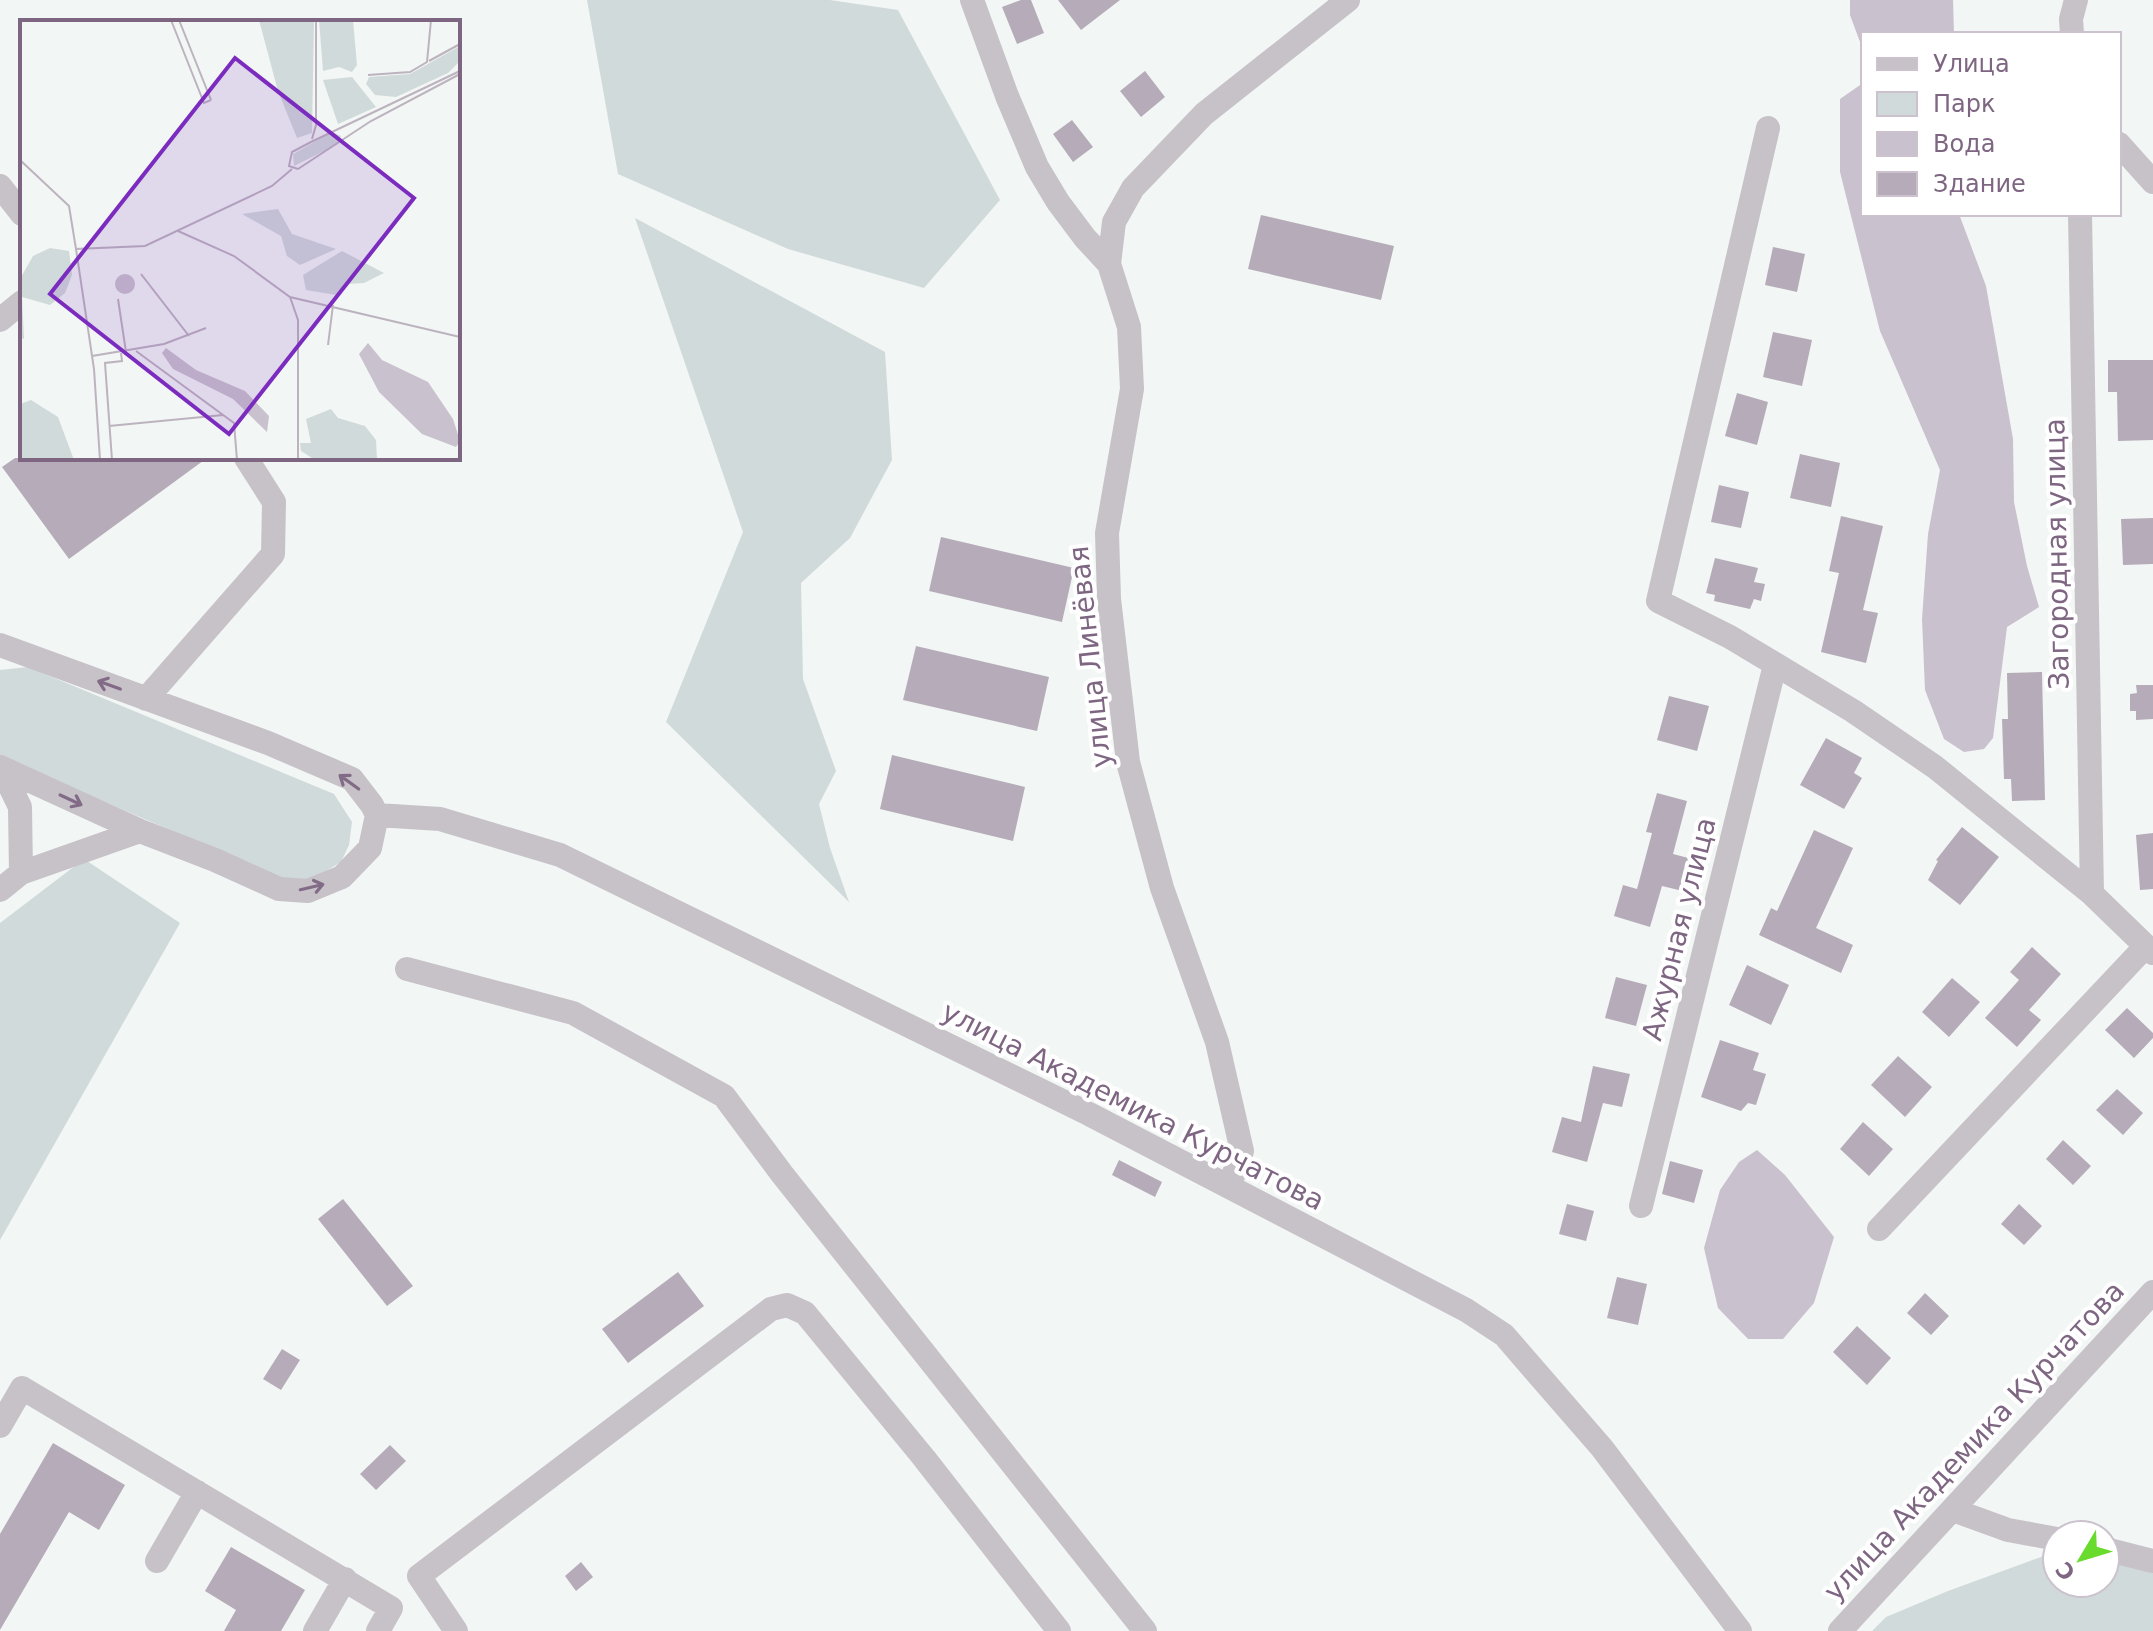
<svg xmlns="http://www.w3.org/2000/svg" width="2153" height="1631" font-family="'DejaVu Sans',sans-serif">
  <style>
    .green { fill: #d1dada }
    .water { fill: #c9c1cd }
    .building { fill: #b6acb9 }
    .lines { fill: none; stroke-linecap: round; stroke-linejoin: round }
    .minor { stroke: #c7c1c8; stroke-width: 24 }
    .oneway { stroke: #826b86 }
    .labels { text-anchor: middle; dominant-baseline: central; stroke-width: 8; stroke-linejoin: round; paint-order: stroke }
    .street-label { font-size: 28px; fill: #7e6682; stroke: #fff }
    .inset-road { fill: none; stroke: #bdb3bf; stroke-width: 2 }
    .view { fill: #7b2cbf; fill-opacity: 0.15; stroke: #7b2cbf; stroke-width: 4 }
    .inset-edge { fill: none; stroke: #7e6682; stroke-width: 4 }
  </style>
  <rect width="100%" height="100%" fill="#f2f6f4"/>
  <path class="green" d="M587 0H830L898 10 1000 200 924 288 788 249 618 174Z
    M635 218 885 352 892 460 850 538 801 583 803 679 836 771 819 804 830 848 849 902 666 722 743 532Z
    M28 667 334 794 352 822 349 845 341 862 311 880H286L0 757V670Z
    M84 859 180 923 0 1240V923Z
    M2049 1554H2057V1583H2105V1557L2153 1568V1631H1872L1886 1617 1948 1591Z"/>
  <path class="water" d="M1850 0H1953L1954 34H1863V50L1850 15Z
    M1863 83V214H1959L1986 286 2013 439 2014 502 2027 566 2039 607 2007 627 1993 738 1984 749 1964 752 1944 739 1925 690 1922 619 1928 534 1940 470 1880 331 1840 172V99Z
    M1757 1150 1785 1175 1834 1237 1814 1303 1783 1339H1748L1718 1308 1704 1248 1720 1190 1739 1162Z"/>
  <path class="building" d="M1021 0H1031L1044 33 1017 44 1002 7Z
    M1058 0H1120L1081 30Z
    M1145 71 1165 97 1141 117 1120 91Z
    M1072 120 1093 147 1073 162 1053 134Z
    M1261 215 1394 246 1381 300 1248 269Z
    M1773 247 1805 254 1797 292 1765 285Z
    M1773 332 1812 340 1802 386 1763 377Z
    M2108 360H2153V440L2118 441 2117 392H2108Z
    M1737 393 1768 402 1757 445 1725 436Z
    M1800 454 1840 463 1831 507 1790 498Z
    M15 458H207L69 559 2 467Z
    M1719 485 1749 492 1741 528 1711 522Z
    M1841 516 1883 526 1863 610 1878 613 1866 663 1821 652 1839 573 1829 571Z
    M2153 518V564L2123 565 2121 519Z
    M941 537 1074 568 1062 622 929 591Z
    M1715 558 1758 568 1754 582 1765 584 1761 601 1754 599 1750 609 1714 601 1715 595 1706 593Z
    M916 646 1049 677 1037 731 903 700Z
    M2042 672 2045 800 2012 801 2011 779H2004L2002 719H2008L2007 673Z
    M2136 685H2153V719L2136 720V711H2130V694L2137 693Z
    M1669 696 1709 706 1697 751 1657 740Z
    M1826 738 1862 758 1854 773 1862 778 1844 809 1800 785Z
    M892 755 1025 787 1013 841 880 809Z
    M1657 793 1687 801 1673 854 1696 860 1687 892 1662 886 1650 927 1614 916 1623 885 1637 889 1652 833 1646 832Z
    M1962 827 1999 857 1960 905 1928 880 1938 861 1936 860Z
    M1814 830 1853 848 1816 928 1853 945 1841 973 1759 935 1771 908 1777 911Z
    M2153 833V889L2140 890 2136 835Z
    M2032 947 2061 974 2029 1010 2041 1020 2017 1047 1985 1018 2019 980 2010 972Z
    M1747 965 1789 985 1771 1025 1729 1005Z
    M1616 977 1647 985 1636 1026 1605 1018Z
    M1952 978 1980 1002 1949 1037 1922 1012Z
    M2127 1008 2153 1033V1038L2134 1058 2105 1030Z
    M1720 1040 1759 1053 1753 1070 1766 1074 1756 1105 1748 1103 1741 1111 1701 1097Z
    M1898 1056 1932 1087 1905 1117 1871 1085Z
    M1593 1066 1630 1074 1622 1107 1603 1103 1587 1162 1552 1152 1562 1117 1581 1122Z
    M2117 1089 2143 1113 2123 1135 2096 1110Z
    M1863 1122 1893 1149 1869 1176 1840 1149Z
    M2063 1140 2091 1166 2073 1185 2046 1159Z
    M1119 1160 1162 1182 1155 1197 1112 1175Z
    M1670 1161 1703 1170 1694 1203 1662 1194Z
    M343 1199 413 1286 387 1306 318 1219Z
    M1567 1204 1594 1211 1586 1241 1559 1234Z
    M2019 1204 2042 1226 2024 1245 2001 1224Z
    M678 1272 704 1306 628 1363 602 1329Z
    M1617 1277 1647 1284 1638 1325 1607 1318Z
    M1925 1293 1949 1316 1931 1335 1907 1313Z
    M1857 1326 1891 1358 1867 1385 1833 1352Z
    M282 1349 300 1360 281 1390 263 1379Z
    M53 1443 125 1485 99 1530 69 1512 0 1630V1534Z
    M390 1445 406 1461 376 1490 360 1474Z
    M231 1547 305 1590 281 1631H224L236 1610 205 1591Z
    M581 1562 593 1577 576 1591 565 1576Z"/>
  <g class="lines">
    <path class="minor" d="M972 0 1007 96 1037 167 1058 202 1085 238 1109 264 1129 327 1132 389 1107 533 1109 599 1128 762 1162 888 1217 1042 1242 1151 1229 1187
      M2072 34 2071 19 2076 0
      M1768 128 1658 601 1730 637 1853 711 1935 767 2092 894 2153 953
      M2119 144 2153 182
      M0 186 22 214
      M2080 214 2092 894
      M1109 264 1114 222 1133 188 1204 114 1348 0
      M0 320 22 302
      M0 645 268 743 352 779 372 805 377 815 370 848 342 877 308 891 279 889 215 860 140 831 0 767
      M146 699 273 554 274 502 246 458
      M1 768 20 807 21 873
      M377 815 440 819 560 855 1089 1114 1466 1310 1504 1335 1602 1448 1740 1631
      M0 890 21 873 140 831
      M407 969 573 1013 724 1096 782 1174 1145 1631
      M1641 1206 1775 665
      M1879 1229 2146 946
      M0 1426 22 1388 391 1608 378 1631
      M1953 1510 2008 1530 2057 1539
      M2105 1549 2153 1561
      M157 1561 197 1492
      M315 1631 345 1579
      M456 1631 419 1576 771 1309 787 1305 805 1313 924 1458 1059 1631
      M1840 1631 2153 1292"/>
  </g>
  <defs><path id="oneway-shaft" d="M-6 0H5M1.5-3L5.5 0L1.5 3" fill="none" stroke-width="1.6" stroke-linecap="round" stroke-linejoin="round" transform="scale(2)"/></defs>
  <g class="oneway">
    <use href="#oneway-shaft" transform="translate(109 685) rotate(-160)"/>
    <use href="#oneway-shaft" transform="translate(349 782) rotate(-144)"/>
    <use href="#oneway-shaft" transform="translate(71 800) rotate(25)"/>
    <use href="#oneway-shaft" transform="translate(312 887) rotate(-13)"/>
  </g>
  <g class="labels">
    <g class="street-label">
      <text transform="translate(2057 554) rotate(-91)">Загородная улица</text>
      <text transform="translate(1090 657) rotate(-96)">улица Линёвая</text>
      <text transform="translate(1679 929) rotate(-76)">Ажурная улица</text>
      <text transform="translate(1133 1106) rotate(27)">улица Академика Курчатова</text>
      <text transform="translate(1974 1441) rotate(-47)">улица Академика Курчатова</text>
    </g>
  </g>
  <g transform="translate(20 20)">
    <rect width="440" height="440" fill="#f2f6f4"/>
    <path d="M239 0H294L292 113 277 118 258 71ZM299 0H333L337 45 332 52 319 47 303 51ZM440 26V41L428 53 376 77 355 75 346 64 349 57 390 54ZM332 57 356 87 318 104 303 60ZM312 112 321 116 318 124 274 146 273 134ZM258 189 272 214 316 229 280 245 267 236 261 216 222 194ZM30 228 49 231 52 255 45 273 30 285 2 277 4 319 0 317V259L13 236ZM322 231 364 253 344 263 328 264 316 275 286 270 283 255ZM11 380 38 397 54 440H0V384ZM311 389 318 398 345 406 356 420 357 440H295L281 431 280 423H291L286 399Z" fill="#d1dada"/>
    <path d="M95 264a10 10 0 1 1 20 0a10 10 0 1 1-20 0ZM348 323 362 340 408 362 433 399 440 421 436 427 402 414 359 372 339 334ZM146 328 176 350 225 371 249 396 247 412 213 379 153 349 142 333Z" fill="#c9c1cd"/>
    <path class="inset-road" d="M151 0 184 83 191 80M159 0 191 80M409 41 440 24M440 51 291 122 272 132 269 146 278 149 351 101 440 54M348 55 390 52 407 42 411 0M292 119 296 105V0M0 140 49 186 56 229M158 211 214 236 270 277 440 317M121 254 169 316M270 277 278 300V440M98 279 106 332M308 325 313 285M116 331 214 403 217 440M72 336 144 324 186 308M89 406 203 395M80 440 74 349 56 229 125 226 252 166 272 149M92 440 85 343 102 341 101 333"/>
    <path class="view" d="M215 38 394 178 209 414 30 274Z"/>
    <rect width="440" height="440" class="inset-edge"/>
  </g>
  <rect x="1861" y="32" width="260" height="184" fill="#ffffff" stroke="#cbc2cd" stroke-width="2"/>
  <rect x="1877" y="58" width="40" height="12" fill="#c7c1c8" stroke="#cbc2cd" stroke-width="2"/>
  <text x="1933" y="72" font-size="24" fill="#7e6682">Улица</text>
  <rect x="1877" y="92" width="40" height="24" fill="#d1dada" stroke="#cbc2cd" stroke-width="2"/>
  <text x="1933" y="112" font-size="24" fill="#7e6682">Парк</text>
  <rect x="1877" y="132" width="40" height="24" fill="#c9c1cd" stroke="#cbc2cd" stroke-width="2"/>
  <text x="1933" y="152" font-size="24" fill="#7e6682">Вода</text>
  <rect x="1877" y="172" width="40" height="24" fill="#b6acb9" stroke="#cbc2cd" stroke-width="2"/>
  <text x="1933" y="192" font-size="24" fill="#7e6682">Здание</text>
  <g transform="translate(2081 1559) rotate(232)"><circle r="38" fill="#ffffff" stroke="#cbc2cd" stroke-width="2"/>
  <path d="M0-6L14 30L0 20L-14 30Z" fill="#69db2d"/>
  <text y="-12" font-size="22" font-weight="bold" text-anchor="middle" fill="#7e6682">С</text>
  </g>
</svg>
